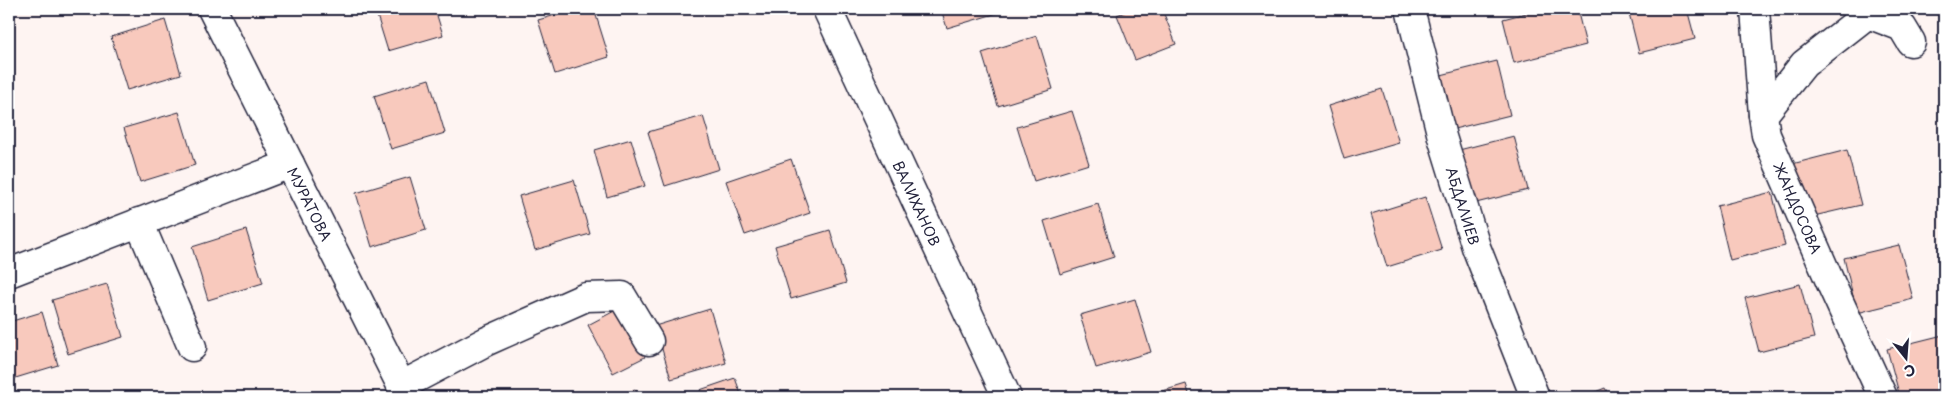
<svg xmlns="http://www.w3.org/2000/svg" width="1953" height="406" font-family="'Playpen Sans',sans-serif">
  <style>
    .building { fill: #f8c9bd; stroke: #22223b }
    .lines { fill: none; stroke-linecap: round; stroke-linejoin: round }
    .minor-casing { stroke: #22223b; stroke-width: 31 }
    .minor { stroke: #fff; stroke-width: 28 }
    .labels { text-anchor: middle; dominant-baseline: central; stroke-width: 4.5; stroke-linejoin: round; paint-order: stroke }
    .street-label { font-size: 14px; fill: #22223b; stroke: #fff }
  </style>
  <rect width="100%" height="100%" fill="#fef4f2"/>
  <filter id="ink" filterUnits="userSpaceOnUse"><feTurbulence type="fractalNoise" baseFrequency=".02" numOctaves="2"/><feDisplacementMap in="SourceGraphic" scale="10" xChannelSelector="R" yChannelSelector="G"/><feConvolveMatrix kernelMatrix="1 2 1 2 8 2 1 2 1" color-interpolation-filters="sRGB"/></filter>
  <g filter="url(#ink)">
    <path class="building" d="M375 9H435L443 35 388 51Z
      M577 9H594L609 57 555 74 538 20Z
      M941 9H1000L1001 12 947 28Z
      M1132 9H1162L1176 44 1135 60 1117 15Z
      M1542 9H1577L1586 45 1514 63 1503 19Z
      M1628 9H1687L1695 39 1639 53Z
      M165 20 181 74 127 90 111 37Z
      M1037 36 1053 89 998 106 982 53Z
      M1497 61 1510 115 1454 129 1441 75Z
      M429 79 445 133 391 149 374 96Z
      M1382 89 1399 143 1344 159 1328 106Z
      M1072 111 1089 164 1034 181 1017 127Z
      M179 112 195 165 140 182 124 128Z
      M703 116 719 169 665 186 648 132Z
      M1514 136 1528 190 1472 204 1459 150Z
      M631 139 645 186 607 197 594 150Z
      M1847 150 1861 205 1805 218 1792 164Z
      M791 159 810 213 745 235 726 181Z
      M410 177 426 230 372 247 356 193Z
      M574 180 590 234 535 250 519 196Z
      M1772 192 1785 246 1730 260 1717 206Z
      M1425 197 1442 250 1387 267 1371 214Z
      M1098 204 1114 257 1060 274 1044 221Z
      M246 230 263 283 208 300 192 247Z
      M830 230 846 283 791 299 775 246Z
      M1899 245 1913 299 1857 313 1844 258Z
      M107 284 123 337 68 354 52 300Z
      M1800 284 1814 338 1759 352 1745 298Z
      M1135 299 1151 352 1096 368 1080 315Z
      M620 308 645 357 613 373 588 325Z
      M710 309 726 363 671 379 655 326Z
      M42 312 58 365 9 380V322Z
      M1943 335 1944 392 1924 397H1900L1887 349Z
      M735 378 742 397H702L700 390Z
      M1186 384 1190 397H1143Z
      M1605 388 1610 397H1583Z
      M635 389 640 397H622Z"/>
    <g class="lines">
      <defs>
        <g id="minor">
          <path id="s1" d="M212 9 407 397"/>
          <path id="s2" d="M827 9 1007 397"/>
          <path id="s3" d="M1410 9 1442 137 1476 247 1535 397"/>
          <path id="s4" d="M1755 9 1763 115 1766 135 1832 286 1883 397"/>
          <path d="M1763 115 1804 64 1868 14 1902 27 1911 42"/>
          <path d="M139 222 192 347"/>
          <path d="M9 273 290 164"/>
          <path d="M401 386 487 341 586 297 622 296 649 341"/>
        </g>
      </defs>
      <use href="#minor" class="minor-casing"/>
      <use href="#minor" class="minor"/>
    </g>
  </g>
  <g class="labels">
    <g class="street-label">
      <text stroke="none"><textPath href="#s1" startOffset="218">МУРАТОВА</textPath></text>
      <text stroke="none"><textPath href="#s2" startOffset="214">ВАЛИХАНОВ</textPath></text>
      <text stroke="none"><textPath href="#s3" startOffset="204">АБДАЛИЕВ</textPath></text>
      <text stroke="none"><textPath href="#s4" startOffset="206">ЖАНДОСОВА</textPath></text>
    </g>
  </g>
  <rect width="1953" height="406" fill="none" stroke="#fff" stroke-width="30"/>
  <rect x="15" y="15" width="1923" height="376" fill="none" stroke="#22223b" stroke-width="2" filter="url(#ink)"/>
  <g transform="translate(1906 358) rotate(163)" stroke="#ffffff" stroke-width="4" paint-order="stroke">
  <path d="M0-4L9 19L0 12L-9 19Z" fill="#22223b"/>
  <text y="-8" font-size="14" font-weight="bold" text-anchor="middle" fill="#22223b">С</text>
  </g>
</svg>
